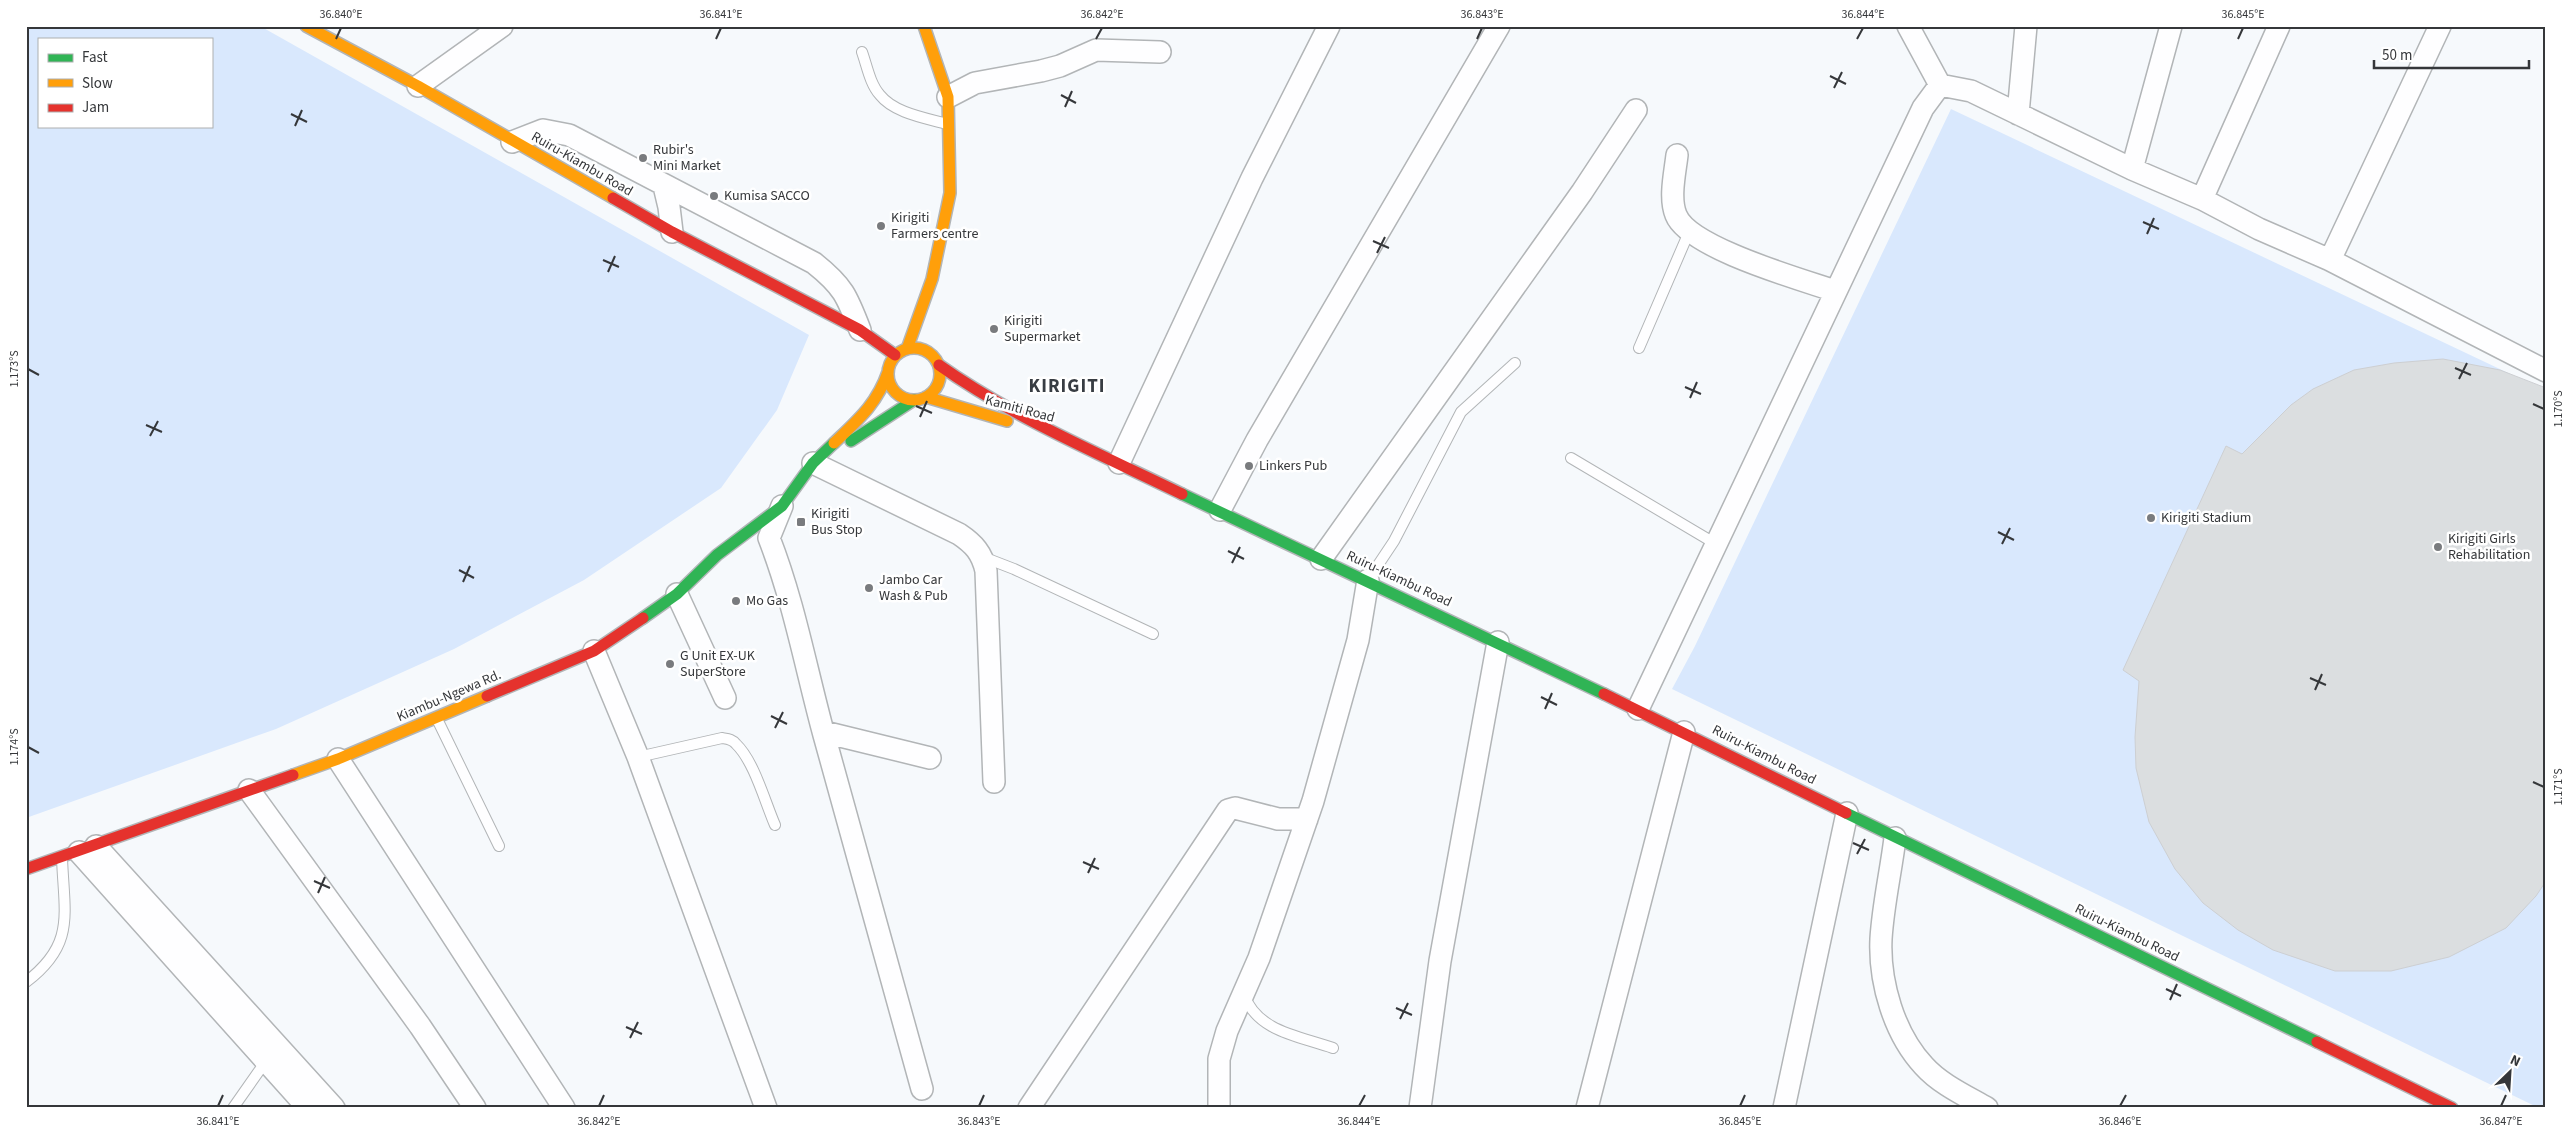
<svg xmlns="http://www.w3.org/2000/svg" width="2572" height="1134" font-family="'Source Sans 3',sans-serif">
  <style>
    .green { fill: #d9e8fd; fill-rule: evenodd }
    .building { fill: #dbdee0; stroke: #cdcfd2 }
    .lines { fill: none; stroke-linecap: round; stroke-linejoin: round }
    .lane-casing { stroke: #b2b5b7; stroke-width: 12 }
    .street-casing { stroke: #b2b5b7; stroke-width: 24 }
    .fast-casing { stroke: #b2b5b7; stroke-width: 14 }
    .slow-casing { stroke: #b2b5b7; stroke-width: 14 }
    .jam-casing { stroke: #b2b5b7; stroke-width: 14 }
    .lane { stroke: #fefeff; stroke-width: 10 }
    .street { stroke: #fefeff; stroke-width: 21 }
    .fast { stroke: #30b455; stroke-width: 11 }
    .slow { stroke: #ff9f0a; stroke-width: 11 }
    .jam { stroke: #e5322d; stroke-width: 11 }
    .ticks { fill: none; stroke: #35373a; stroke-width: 2 }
    .poi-dot { fill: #797b7e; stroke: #fff; stroke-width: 2 }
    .labels { text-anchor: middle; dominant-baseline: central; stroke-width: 5; stroke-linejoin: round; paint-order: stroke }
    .poi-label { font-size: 14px; fill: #35373a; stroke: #fff; text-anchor: start }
    .street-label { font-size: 14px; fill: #35373a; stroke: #fff }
    .district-label { font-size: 19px; font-weight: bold; letter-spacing: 1px; fill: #383d43; stroke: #fff }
    .neatline { fill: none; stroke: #35373a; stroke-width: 2 }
    .ticks-label { font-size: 12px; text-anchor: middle; fill: #35373a }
  </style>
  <rect width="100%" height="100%" fill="#f6f9fc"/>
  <path class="green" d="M26 26H260L809 335 777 410 721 488 584 580 454 649 276 729 26 818ZM39 39H211V126H39Z
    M1951 109 2546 391V1108H2539L1672 689 1695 646Z"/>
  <path class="building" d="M2443 359 2500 370 2546 388V881L2536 896 2506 928 2449 957 2391 971H2335L2273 950 2238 930 2203 903 2175 869 2149 822 2136 768 2135 737 2139 681 2123 670 2226 446 2242 454 2291 405 2313 389 2354 370 2394 363Z"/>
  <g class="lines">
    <defs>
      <path id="lane" d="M862 52C867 66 870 84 880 95 894 113 926 118 947 124
        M1639 348 1689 232
        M1571 458 1716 544
        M983 557 1014 569 1153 634
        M1368 580 1394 541 1461 412 1515 363
        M437 719 499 846
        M638 757 722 738C728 739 732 739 736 744 754 761 765 802 775 825
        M26 982C76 944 64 914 62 858
        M1244 995C1258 1032 1299 1036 1333 1048
        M233 1108 266 1061"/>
      <path id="street" d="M1908 26 1940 85
        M418 86 502 26
        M948 97 975 83 1041 71 1060 66 1096 50 1160 52
        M2018 114 2026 26
        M512 142 543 130 569 135 814 263C843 286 847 296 860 330
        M1677 155C1675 173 1669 198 1676 215 1689 248 1800 279 1835 291
        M2132 169 2171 26
        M664 186 669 207 672 232
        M2202 199 2279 26
        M2330 260 2440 26
        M813 463 959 534C974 544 982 553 986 571L994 782
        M1119 463 1252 178 1329 26
        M782 506 769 538C794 602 806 669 824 735 856 853 890 971 922 1089
        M1220 510 1257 440 1499 26
        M1321 559 1582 192 1636 110
        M677 594 725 698
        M594 651 638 757 766 1108
        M1638 709 1923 108 1940 85 1971 91 2132 169 2202 199 2259 229 2330 260 2546 371
        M824 732 930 758
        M338 759 564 1108
        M249 790 420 1026 475 1108
        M1895 838C1891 871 1883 905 1881 939 1879 982 1894 1034 1924 1066 1940 1084 1966 1096 1987 1108
        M96 846 334 1108
        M79 852 308 1108
        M1029 1108 1228 810 1235 808 1278 819H1307
        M1219 1108V1059L1227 1031 1259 958 1313 801 1358 640 1368 580
        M1420 1108 1440 961 1498 642
        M1587 1108 1684 732
        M1784 1108 1847 813"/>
      <path id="fast" d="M851 441 914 400
        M1182 494 1604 694
        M643 618 677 594 717 555 782 506 813 463 834 443
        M1846 813 2317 1042"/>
      <path id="slow" d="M306 26 418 86 613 198
        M888 374a26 26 0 1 1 52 0a26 26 0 1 1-52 0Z
        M907 349 932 279 950 193 948 97 924 26
        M926 397 1007 421
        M834 443C858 420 877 404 888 372
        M293 775 338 759 487 696"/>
      <path id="jam" d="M613 198 672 232 860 330 895 355
        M939 365C1014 418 1100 454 1182 494
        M1604 694 1846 813
        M487 696 594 651 643 618
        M26 869 293 775
        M2317 1042 2452 1108"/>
    </defs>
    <use href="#lane" class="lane-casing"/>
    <use href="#street" class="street-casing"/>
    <use href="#fast" class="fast-casing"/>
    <use href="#slow" class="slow-casing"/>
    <use href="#jam" class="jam-casing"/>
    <use href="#lane" class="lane"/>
    <use href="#street" class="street"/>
    <use href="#fast" class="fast"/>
    <use href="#slow" class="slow"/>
    <use href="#jam" class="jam"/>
  </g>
  <path class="ticks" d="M336 39 341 28M716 39 721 28M1096 39 1102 28M1477 39 1482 28M1857 39 1863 28M2238 39 2243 28M1830 76 1846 84M1834 88 1842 72M1061 95 1076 103M1065 107 1072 91M291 114 307 122M295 126 302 110M2143 222 2159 229M2147 234 2154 218M1373 241 1389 248M1377 253 1385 237M603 260 619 267M608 272 615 256M2455 368 2471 375M28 369 39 375M2459 379 2467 363M1685 387 1701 394M1690 398 1697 382M2533 404 2544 409M916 406 932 413M920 417 927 401M146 425 162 432M150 436 158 421M1998 532 2014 540M2002 544 2010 528M1228 551 1244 559M1232 563 1240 547M459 570 474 578M463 582 470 566M2310 678 2326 685M2315 690 2322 674M1541 697 1557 705M1545 709 1552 693M771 716 787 724M775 728 783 712M28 747 39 753M2533 782 2544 787M1853 843 1869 850M1857 854 1865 839M1083 862 1099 869M1088 873 1095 858M314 881 330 888M318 893 325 877M2166 989 2181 996M2170 1000 2177 984M1396 1008 1412 1015M1400 1019 1408 1003M626 1027 642 1034M630 1038 638 1022M218 1106 223 1095M599 1106 604 1095M979 1106 984 1095M1359 1106 1365 1095M1740 1106 1745 1095M2120 1106 2126 1095M2501 1106 2506 1095"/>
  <g class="poi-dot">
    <circle cx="643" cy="158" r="5"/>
    <circle cx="714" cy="196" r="5"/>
    <circle cx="881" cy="226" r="5"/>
    <circle cx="994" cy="329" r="5"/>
    <circle cx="1249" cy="466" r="5"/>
    <circle cx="2151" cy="518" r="5"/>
    <rect x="796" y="517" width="10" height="10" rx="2.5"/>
    <circle cx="2438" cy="547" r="5"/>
    <circle cx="869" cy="588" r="5"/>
    <circle cx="736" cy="601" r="5"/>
    <circle cx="670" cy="664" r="5"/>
  </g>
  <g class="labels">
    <g class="poi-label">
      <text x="653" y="150">Rubir's<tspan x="653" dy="16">Mini Market</tspan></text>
      <text x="724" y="196">Kumisa SACCO</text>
      <text x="891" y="218">Kirigiti<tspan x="891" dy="16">Farmers centre</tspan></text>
      <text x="1004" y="321">Kirigiti<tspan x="1004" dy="16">Supermarket</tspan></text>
      <text x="1259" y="466">Linkers Pub</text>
      <text x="811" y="514">Kirigiti<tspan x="811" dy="16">Bus Stop</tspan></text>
      <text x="2161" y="518">Kirigiti Stadium</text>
      <text x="2448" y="539">Kirigiti Girls<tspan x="2448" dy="16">Rehabilitation</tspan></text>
      <text x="879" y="580">Jambo Car<tspan x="879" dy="16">Wash &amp; Pub</tspan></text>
      <text x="746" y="601">Mo Gas</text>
      <text x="680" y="656">G Unit EX-UK<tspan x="680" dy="16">SuperStore</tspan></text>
    </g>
    <g class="street-label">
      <text transform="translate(582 164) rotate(30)">Ruiru-Kiambu Road</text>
      <text transform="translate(1020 409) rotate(15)">Kamiti Road</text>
      <text transform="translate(1399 579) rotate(25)">Ruiru-Kiambu Road</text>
      <text transform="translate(449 696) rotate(-23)">Kiambu-Ngewa Rd.</text>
      <text transform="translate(1764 755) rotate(27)">Ruiru-Kiambu Road</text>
      <text transform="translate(2127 933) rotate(26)">Ruiru-Kiambu Road</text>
    </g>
    <g class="district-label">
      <text x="1067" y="386">KIRIGITI</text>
    </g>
  </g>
  <rect width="2572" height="1134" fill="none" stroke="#ffffff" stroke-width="55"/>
  <rect x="38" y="38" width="175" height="90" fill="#ffffff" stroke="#aeafb0"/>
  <rect x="48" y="54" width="25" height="8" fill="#30b455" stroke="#aeafb0"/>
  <text x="82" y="62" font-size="15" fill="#35373a">Fast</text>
  <rect x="48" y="79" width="25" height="8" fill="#ff9f0a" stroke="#aeafb0"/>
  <text x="82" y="88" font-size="15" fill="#35373a">Slow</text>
  <rect x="48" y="104" width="25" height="8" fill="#e5322d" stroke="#aeafb0"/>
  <text x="82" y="112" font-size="15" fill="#35373a">Jam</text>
  <g transform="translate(2510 1072) rotate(25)" stroke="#ffffff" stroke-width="4" paint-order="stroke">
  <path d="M0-4L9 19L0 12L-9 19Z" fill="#35373a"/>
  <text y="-8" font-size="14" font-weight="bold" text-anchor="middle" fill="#35373a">N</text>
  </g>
  <path d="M2374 60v8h155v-8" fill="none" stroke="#35373a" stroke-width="2.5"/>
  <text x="2382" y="60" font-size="15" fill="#35373a" stroke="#ffffff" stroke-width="4" paint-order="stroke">50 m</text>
  <rect x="28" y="28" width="2516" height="1078" class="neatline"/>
  <g class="ticks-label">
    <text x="341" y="18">36.840°E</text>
    <text x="721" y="18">36.841°E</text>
    <text x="1102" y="18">36.842°E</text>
    <text x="1482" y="18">36.843°E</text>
    <text x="1863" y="18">36.844°E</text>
    <text x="2243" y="18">36.845°E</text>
    <text transform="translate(14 369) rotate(-90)" y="4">1.173°S</text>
    <text transform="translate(2558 409) rotate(-90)" y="4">1.170°S</text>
    <text transform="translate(14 747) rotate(-90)" y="4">1.174°S</text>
    <text transform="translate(2558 787) rotate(-90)" y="4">1.171°S</text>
    <text x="218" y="1125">36.841°E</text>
    <text x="599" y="1125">36.842°E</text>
    <text x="979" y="1125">36.843°E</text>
    <text x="1359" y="1125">36.844°E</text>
    <text x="1740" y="1125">36.845°E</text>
    <text x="2120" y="1125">36.846°E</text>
    <text x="2501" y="1125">36.847°E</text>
  </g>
</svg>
